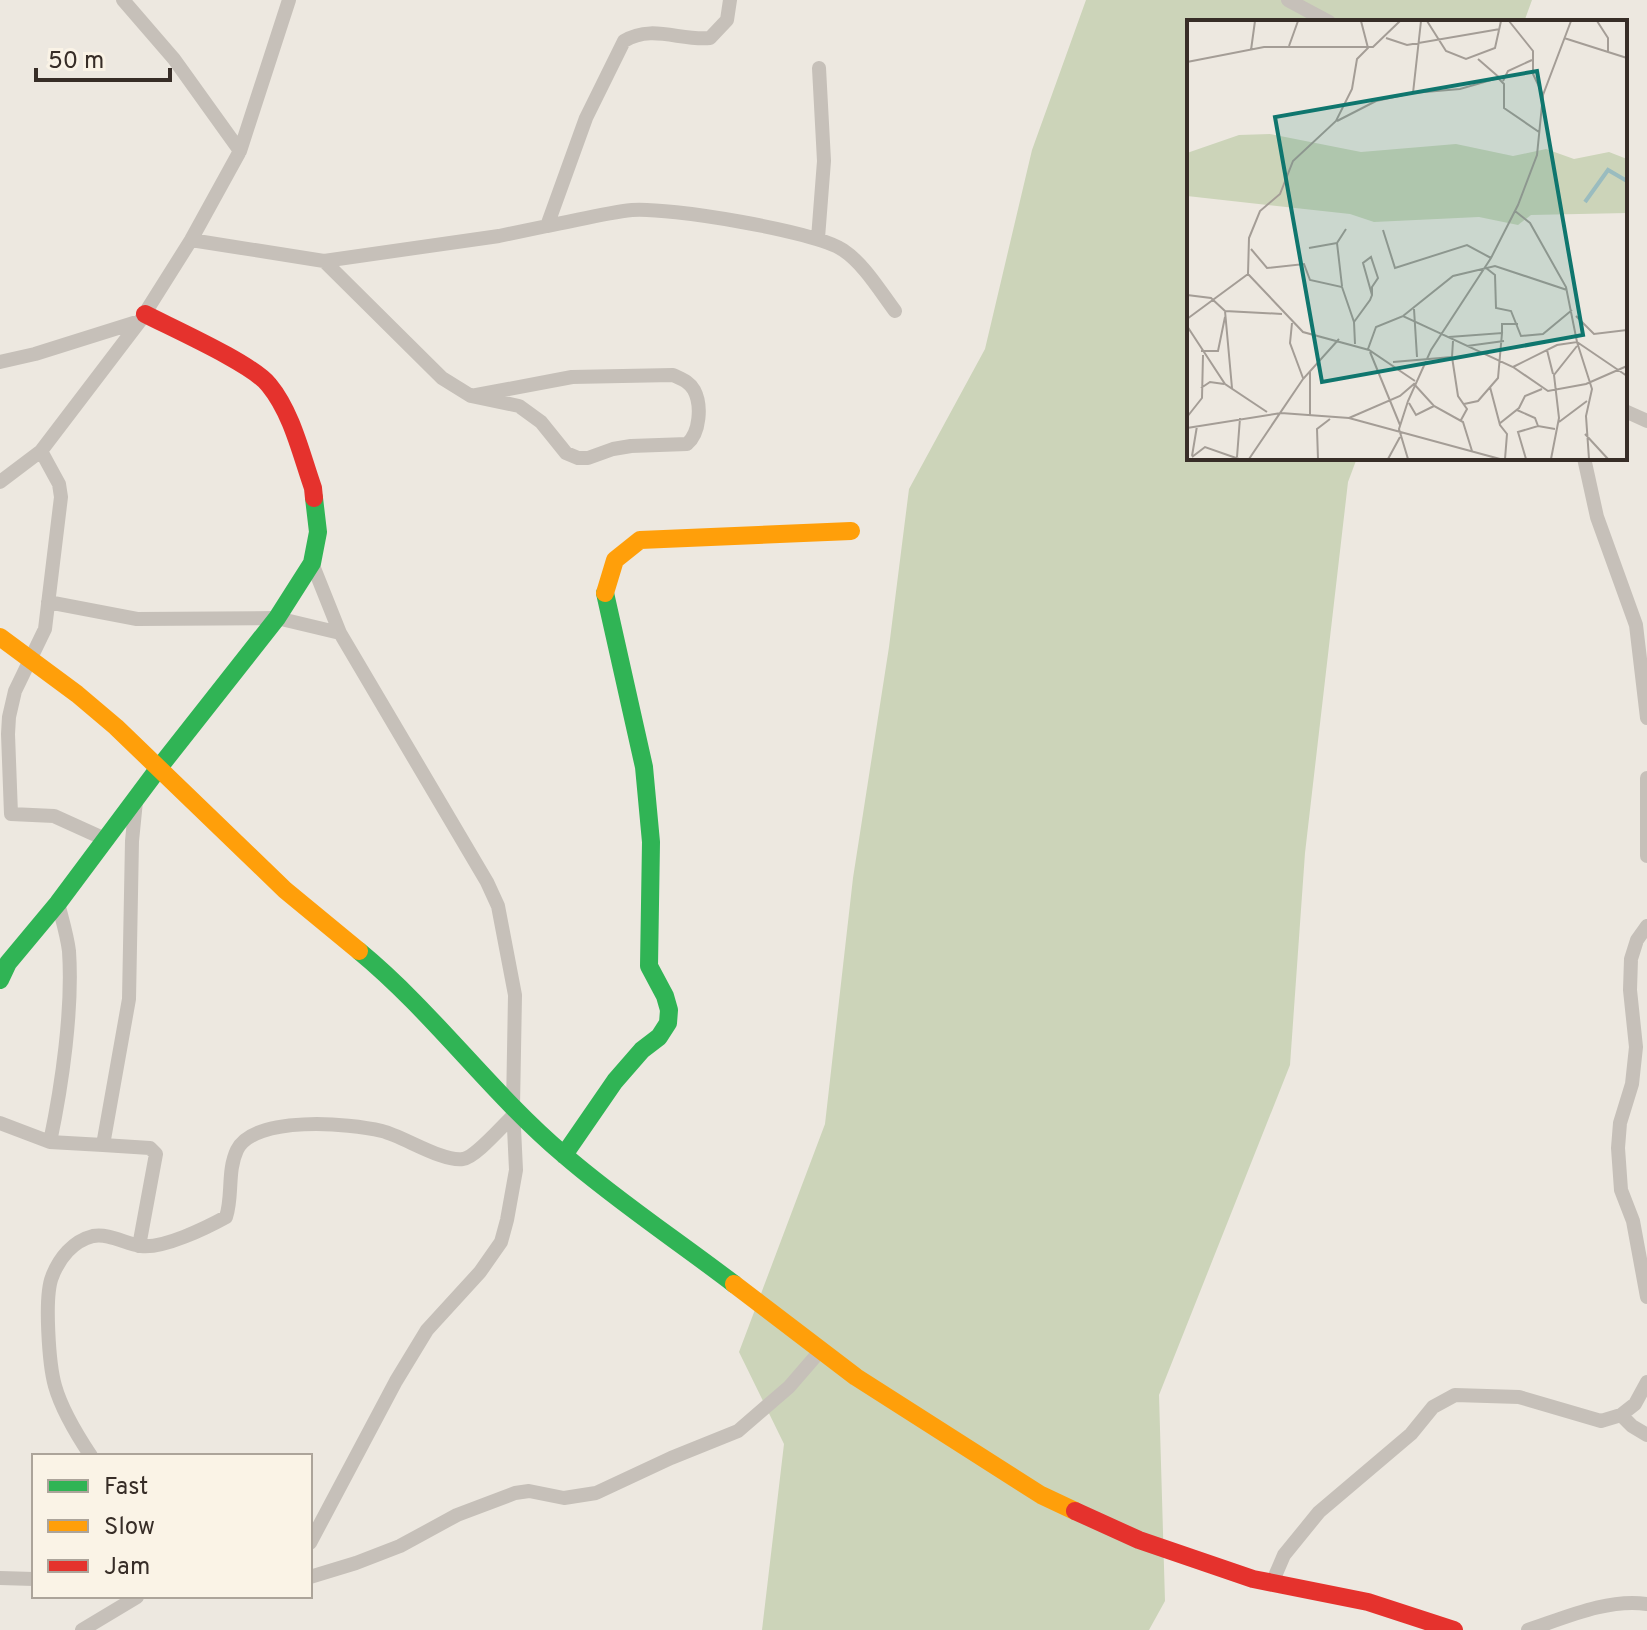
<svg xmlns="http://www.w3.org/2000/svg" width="1647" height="1630" font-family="Overpass,sans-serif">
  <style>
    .green { fill: #ccd4b9 }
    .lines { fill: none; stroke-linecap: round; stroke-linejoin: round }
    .street { stroke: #c6c0b9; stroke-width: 14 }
    .fast { stroke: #30b455; stroke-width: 18 }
    .slow { stroke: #ff9f0a; stroke-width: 18 }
    .jam { stroke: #e5322d; stroke-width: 18 }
    .inset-river { fill: none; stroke: #9abcbf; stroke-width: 4 }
    .inset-road { fill: none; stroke: #a49d96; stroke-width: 2 }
    .view { fill: #0f766e; fill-opacity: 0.15; stroke: #0f766e; stroke-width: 4 }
    .inset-edge { fill: none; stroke: #372d27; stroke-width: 4 }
  </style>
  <rect width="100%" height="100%" fill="#ede8e0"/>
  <path class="green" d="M1086 0H1532L1524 22H1189V458H1357L1348 482 1305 853 1290 1065 1159 1395 1165 1601 1149 1630H762L784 1444 739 1352 825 1124 853 878 889 647 909 489 985 349 1032 150Z"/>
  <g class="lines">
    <path class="street" d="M123 0 174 59 240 151
      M1288 0 1329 22
      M547 226C575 221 604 213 632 210 668 207 815 231 843 250 864 264 880 291 895 311
      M818 238 824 161 819 68
      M191 240 324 261 499 236 547 226 586 118 624 41C652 24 680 41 710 38L727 20 730 0
      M324 261 442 378 471 396 519 406 541 422 566 453 578 458H588L613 449 631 446 687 444C700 433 702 405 694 390 689 381 681 379 673 375L572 377 471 396
      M0 362 35 354 140 321
      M1625 411 1647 421
      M41 451 59 484 61 497 45 629 15 691 9 717 8 734 11 814 54 816 107 840
      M1584 458 1597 517 1636 625 1647 718
      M0 482 41 451 140 321 191 240 240 151 289 0
      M48 602 137 619 277 618 340 633
      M1647 778V856
      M1647 926 1637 940 1631 959 1630 990 1636 1047 1632 1084 1620 1123 1618 1148 1621 1190 1633 1221 1647 1297
      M0 1123 50 1142 103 1145 129 999 132 841 136 801
      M50 1142C62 1085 73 1009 69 951 67 935 62 919 58 903
      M103 1145 150 1148 156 1154 139 1246
      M1621 1415 1632 1426 1647 1435
      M91 1456C77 1435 62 1411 55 1386 49 1365 44 1297 52 1277 59 1258 73 1241 93 1236 109 1233 126 1244 141 1246 163 1249 206 1228 226 1217 233 1196 227 1171 237 1150 254 1115 350 1123 382 1131 403 1136 442 1162 463 1159 475 1158 503 1125 514 1115
      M310 1543 396 1381 427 1330 480 1272 501 1242 507 1220 516 1170 513 1107 515 995 498 906 487 882 340 633 312 563
      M310 1577 356 1563 400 1546 457 1515 515 1493 529 1491 564 1498 596 1493 671 1458 738 1431 789 1387 821 1350
      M0 1578 34 1579
      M1272 1583 1284 1555 1319 1512 1411 1434 1433 1407 1455 1395 1519 1397 1601 1421 1621 1415 1635 1404 1647 1382
      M82 1630 137 1597
      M1528 1630C1564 1618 1608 1598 1647 1604"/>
    <path class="fast" d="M359 951C433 1012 490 1092 563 1154 617 1201 678 1241 734 1284
      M0 980 8 963 58 903 158 769 277 618 312 563 318 532 314 498
      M564 1155 615 1081 642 1050 659 1037 668 1023 669 1010 665 996 649 966 651 842 644 767 605 593"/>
    <path class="slow" d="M605 593 615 560 640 540 851 531
      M0 637 77 694 116 727 285 890 359 951
      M734 1284 856 1377 1041 1495 1075 1511"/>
    <path class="jam" d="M145 314C172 328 253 364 269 385 292 413 301 454 313 488L314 498
      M1075 1511 1139 1540 1253 1579 1368 1602 1454 1630"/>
  </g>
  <g transform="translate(1187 20)">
    <rect width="440" height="440" fill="#ede8e0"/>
    <path d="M83 114 174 132 269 124 326 136 359 129 387 139 422 132 440 139V193L344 195 331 205 292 197 187 202 163 194 0 176V133L52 115Z" fill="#ccd4b9"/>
    <path class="inset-river" d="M398 182 421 150 440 161"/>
    <path class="inset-road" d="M240 1 259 31 279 39 308 28 314 1M322 1 346 31V54L356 75M410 1 421 18V31M199 18 220 25 313 9M377 18 440 38M102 26 111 1M64 30 68 1M291 39 314 59M0 42 77 27H186L213 1M316 61 321 51 345 40M226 73 273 69 311 58 317 64V88L352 112M150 101 189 81 226 73 234 1M328 191 343 203 379 267 390 322 440 356M196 210 208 248 280 225 304 238M122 228 150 223M64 229 80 248 117 244 123 260 155 267 167 302 168 324M299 248 308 255 309 288 324 291 334 316 356 314 385 290M61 254 116 312 182 330 228 361M155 266 150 223 159 209M0 275 24 278 38 291 95 294M227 289 230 337M38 291 45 368M216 296 266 256 308 246 380 270M389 296 407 314 440 310M0 299 61 254 62 218 73 191 93 174 106 141 149 101 165 69 170 39 181 28 174 1M167 302 183 280 185 275V267L191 258 184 237 176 243 185 275M105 303 103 323 116 358M0 306 38 364 80 392M315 313V304H331M262 317 315 313 311 358 291 381 277 384M280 326 317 321M181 329 189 307 216 296 326 347 361 371 399 364 440 346M360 330 366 354M14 331H31L38 297M183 332 213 405M265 337 271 376 280 389 274 400M206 342 265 337 266 321M326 347 370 325 390 322 405 369 399 396 402 439M303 367 313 405 320 414 318 439M14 368 23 362 37 364M222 383 229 395 247 386M330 390 348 398 351 406M123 396V351M0 397 15 378 16 335M162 398 213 376 227 364 247 386 276 402 285 431M372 402 400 381M312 404 332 388 338 376 355 369M0 408 94 393 162 398 313 439M398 414 421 439M5 436 10 406M5 437 18 427 52 439M50 437 53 398M62 439 116 359 152 319M131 439 130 409 143 399M201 439 213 417M221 439 212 409 221 381 244 330 304 238 331 185 350 135 356 75 384 1M339 439 331 412 351 406 368 409M364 439 372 398 367 355 390 326"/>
    <path class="view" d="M350 51 396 315 135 362 88 97Z"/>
    <rect width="440" height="440" class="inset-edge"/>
  </g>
  <rect x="32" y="1454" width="280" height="144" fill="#faf3e6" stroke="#aca49a" stroke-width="2"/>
  <rect x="48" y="1480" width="40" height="12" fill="#30b455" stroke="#aca49a" stroke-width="2"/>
  <text x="104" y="1494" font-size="24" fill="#372d27">Fast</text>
  <rect x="48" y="1520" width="40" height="12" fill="#ff9f0a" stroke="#aca49a" stroke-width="2"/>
  <text x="104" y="1534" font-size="24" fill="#372d27">Slow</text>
  <rect x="48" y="1560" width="40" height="12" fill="#e5322d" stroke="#aca49a" stroke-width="2"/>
  <text x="104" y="1574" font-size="24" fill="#372d27">Jam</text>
  <path d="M36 68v12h134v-12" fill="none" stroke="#372d27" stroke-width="4"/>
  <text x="48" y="68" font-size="24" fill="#372d27" stroke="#faf3e6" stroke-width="6" paint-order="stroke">50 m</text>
</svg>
